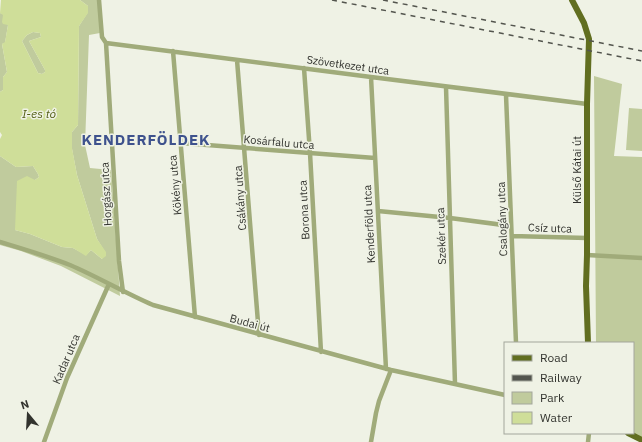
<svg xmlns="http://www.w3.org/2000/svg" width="642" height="442" font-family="'IBM Plex Sans',sans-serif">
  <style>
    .green { fill: #c0cb9d }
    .water { fill: #cfde99; fill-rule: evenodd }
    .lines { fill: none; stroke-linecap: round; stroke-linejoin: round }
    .minor { stroke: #a0ab7a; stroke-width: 4.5 }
    .major { stroke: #616e20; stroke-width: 6 }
    .rail { stroke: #53554e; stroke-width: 1.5; stroke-dasharray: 5 5; stroke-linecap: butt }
    .labels { text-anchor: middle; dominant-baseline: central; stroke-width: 3; stroke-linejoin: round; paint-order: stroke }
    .street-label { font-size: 11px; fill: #32332e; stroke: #eff2e5 }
    .water-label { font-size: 12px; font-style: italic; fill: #535f14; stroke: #eff2e5 }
    .district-label { font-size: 15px; font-weight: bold; letter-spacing: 1px; fill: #3e528d; stroke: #eff2e5 }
  </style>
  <rect width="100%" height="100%" fill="#eff2e5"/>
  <path class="green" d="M80 0H98L100 33 89 35 85 145 90 168 111 170 120 296 61 266 21 251 0 245V156L16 167 33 166 38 174 39 177 35 180 15 230 30 234 62 247 73 248 86 255 91 250 102 259 105 252 97 239 77 175 72 149V132L78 125 79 26 88 12V6Z
    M0 13 3 14 8 25 5 43 2 44 7 72 3 77V90L0 92Z
    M33 32 40 33 41 37 29 41 45 70V72L42 74 38 73 22 41 27 35Z
    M594 76 622 84 614 156 642 157V442L625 433H633V343H596Z
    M629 108 642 109V151L626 150Z"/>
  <path class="water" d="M1 0H80L88 6V13L79 26 78 125 72 132V148L77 175 97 239 106 252V256L102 259 91 250 86 256 73 248 62 247 30 234 15 230 17 181 27 176 35 180 39 177 38 174 33 166 16 167 0 156V139L2 135 0 132V92L3 90V77L7 72 2 44 5 42 8 25 3 24 2 22 3 15 0 13ZM33 32 40 33 41 37 29 41 45 70V72L42 74 38 73 22 41 27 35Z"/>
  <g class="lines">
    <path class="minor" d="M99 0 102 37 106 43 119 261 123 292
      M106 43 371 77 587 104
      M173 51 195 317
      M237 60 259 335
      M304 68 310 153 321 352
      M371 77 386 369
      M446 87 455 384
      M506 95 516 343
      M181 143 375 158
      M378 211 450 218 511 226
      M512 236 587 238
      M0 242C23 249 47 256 70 265 98 277 125 293 153 305L391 370 505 395
      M587 255 642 258
      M44 442 67 378 109 284
      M371 442 376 413 379 401 391 370
      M588 442 589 433"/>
    <path class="major" d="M572 0 584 23 589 39 587 104V255L586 286 588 343
      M628 433 642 440"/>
    <path class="rail" d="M332 0 642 61
      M383 0 642 51"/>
  </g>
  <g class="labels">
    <g class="street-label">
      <text transform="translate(348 65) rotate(8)">Szövetkezet utca</text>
      <text transform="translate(279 142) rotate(5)">Kosárfalu utca</text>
      <text transform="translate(577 170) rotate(-90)">Külső Kátai út</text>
      <text transform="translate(175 185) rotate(-95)">Kökény utca</text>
      <text transform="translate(106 194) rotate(-93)">Horgász utca</text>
      <text transform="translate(240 198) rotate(-94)">Csákány utca</text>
      <text transform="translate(304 210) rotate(-93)">Borona utca</text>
      <text transform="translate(502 219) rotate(-92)">Csalogány utca</text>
      <text transform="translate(369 224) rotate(-93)">Kenderföld utca</text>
      <text transform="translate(550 228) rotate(2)">Csíz utca</text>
      <text transform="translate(441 236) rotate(-92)">Szekér utca</text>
      <text transform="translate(250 323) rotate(15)">Budai út</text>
      <text transform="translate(66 359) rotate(-67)">Kadar utca</text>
    </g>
    <g class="water-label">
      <text x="39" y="113">I-es tó</text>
    </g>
    <g class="district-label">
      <text x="146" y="139">KENDERFÖLDEK</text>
    </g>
  </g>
  <rect x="504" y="342" width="130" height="92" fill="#eff2e5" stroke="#a3a69c"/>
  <rect x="512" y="355" width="20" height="6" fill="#616e20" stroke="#a3a69c"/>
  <text x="540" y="362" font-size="12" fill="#32332e">Road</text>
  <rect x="512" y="375" width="20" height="6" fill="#53554e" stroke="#a3a69c"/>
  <text x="540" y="382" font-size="12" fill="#32332e">Railway</text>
  <rect x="512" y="392" width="20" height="12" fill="#c0cb9d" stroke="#a3a69c"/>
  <text x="540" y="402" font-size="12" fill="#32332e">Park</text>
  <rect x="512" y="412" width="20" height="12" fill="#cfde99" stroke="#a3a69c"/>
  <text x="540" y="422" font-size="12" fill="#32332e">Water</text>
  <g transform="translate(28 414) rotate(342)" stroke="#eff2e5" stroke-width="3" paint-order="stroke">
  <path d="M0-3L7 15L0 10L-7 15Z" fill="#32332e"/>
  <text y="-6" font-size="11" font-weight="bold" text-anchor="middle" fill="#32332e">N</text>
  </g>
</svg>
